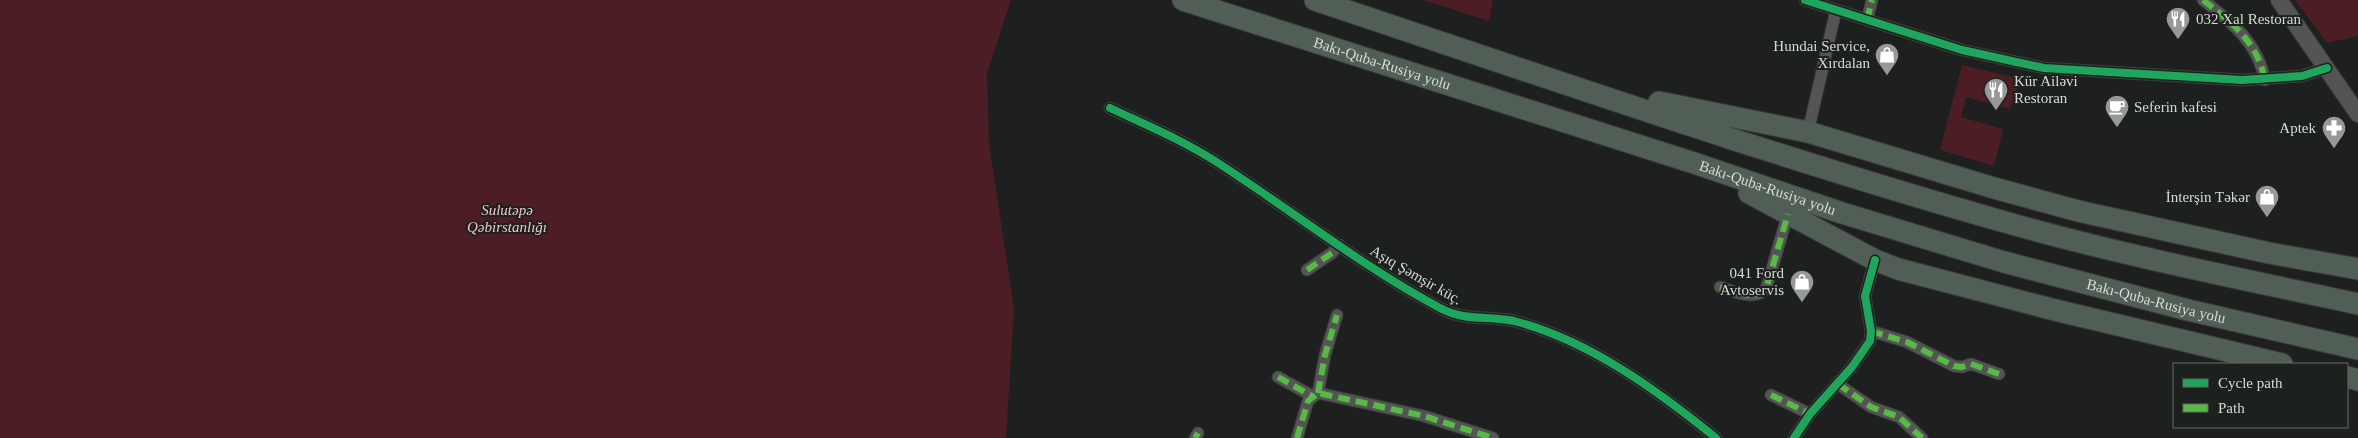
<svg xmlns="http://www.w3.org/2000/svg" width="2358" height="438" font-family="Georgia,serif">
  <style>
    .green { fill: #4c1d25 }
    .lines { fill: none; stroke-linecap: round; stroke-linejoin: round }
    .street-casing { stroke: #393c3a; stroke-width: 13 }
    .secondary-casing { stroke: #393c3a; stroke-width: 18 }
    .highway-casing { stroke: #393c3a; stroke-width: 23 }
    .street { stroke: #535453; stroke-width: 11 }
    .secondary { stroke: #535453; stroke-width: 16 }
    .highway { stroke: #515e56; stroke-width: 21 }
    .quiet { stroke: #58b947; stroke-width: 6; stroke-dasharray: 12 6; stroke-linecap: butt }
    .cycleway-casing { stroke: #1c211e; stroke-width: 11 }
    .cycleway { stroke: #20a55d; stroke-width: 8 }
    .labels { text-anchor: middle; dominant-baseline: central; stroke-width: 4; stroke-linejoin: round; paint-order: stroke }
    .poi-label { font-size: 15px; fill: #d7dad8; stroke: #1c211e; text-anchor: end }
    .street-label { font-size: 15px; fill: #d7dad8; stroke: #1c211e }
    .park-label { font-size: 15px; font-style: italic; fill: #f6c0c5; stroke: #1c211e }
  </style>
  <rect width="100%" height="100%" fill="#1d201e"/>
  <path class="green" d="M0 0H1011L987 73 989 143 1014 309 1006 438H0Z
    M1423 0H1493L1489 21Z
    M2295 0H2358V36L2327 43Z
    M1962 65 2020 79 2010 109 1966 97 1961 117 2003 129 1994 166 1940 150Z"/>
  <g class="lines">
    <defs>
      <path id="street" d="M1805 0 1962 50 2044 68 2242 80 2302 76 2327 68
        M2203 0C2232 23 2257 41 2265 80
        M1867 20 1872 0
        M1110 108C1146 125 1182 140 1215 161 1290 209 1361 266 1440 308 1466 322 1487 315 1514 321 1588 340 1657 390 1716 438
        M1808 132 1836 10
        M1307 270 1332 253 1339 245
        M1720 287C1736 292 1753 301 1766 289L1788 214
        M1871 331 1907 342 1954 366 1962 367 1971 364 1999 374
        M1278 377 1312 396
        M1838 384 1871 407 1899 417 1922 438
        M1318 393 1325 355 1337 315
        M1771 395 1810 414
        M1195 438 1198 433
        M1297 438 1308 401 1318 393 1424 416 1493 438
        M1794 438 1810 414 1852 367 1870 341 1871 331 1865 296 1875 260"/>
      <path id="secondary" d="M2279 0 2358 114"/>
      <g id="highway">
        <path id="s1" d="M1183 0 1694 163 1842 213 2004 262 2188 310 2358 349"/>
        <path d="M1315 0C1546 77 1777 158 2012 224 2126 256 2242 279 2358 304"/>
        <path d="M1659 102 1808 132 1994 188 2078 211 2269 253 2358 269"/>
        <path d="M1749 193 1875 260 1898 269 2055 310 2282 364"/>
        <path d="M2347 377 2358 380"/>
      </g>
    </defs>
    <use href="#street" class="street-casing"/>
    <use href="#secondary" class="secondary-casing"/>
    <use href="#highway" class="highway-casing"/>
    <use href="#street" class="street"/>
    <use href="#secondary" class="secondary"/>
    <use href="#highway" class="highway"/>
    <path class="quiet" d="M2203 0C2232 23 2257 41 2265 80
      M1867 20 1872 0
      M1307 270 1332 253 1339 245
      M1720 287C1736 292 1753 301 1766 289L1788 214
      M1871 331 1907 342 1954 366 1962 367 1971 364 1999 374
      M1278 377 1312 396
      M1838 384 1871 407 1899 417 1922 438
      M1318 393 1325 355 1337 315
      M1771 395 1810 414
      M1195 438 1198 433
      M1297 438 1308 401 1318 393 1424 416 1493 438"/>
    <defs>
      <path id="cycleway" d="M1805 0 1962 50 2044 68 2242 80 2302 76 2327 68
        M1110 108C1146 125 1182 140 1215 161 1290 209 1361 266 1440 308 1466 322 1487 315 1514 321 1588 340 1657 390 1716 438
        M1794 438 1810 414 1852 367 1870 341 1871 331 1865 296 1875 260"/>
    </defs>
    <use href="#cycleway" class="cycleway-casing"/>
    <use href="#cycleway" class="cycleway"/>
  </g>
  <defs>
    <symbol id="restaurant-pin" viewBox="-11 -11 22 30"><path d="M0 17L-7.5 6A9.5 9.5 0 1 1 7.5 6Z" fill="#969997" stroke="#1c211e"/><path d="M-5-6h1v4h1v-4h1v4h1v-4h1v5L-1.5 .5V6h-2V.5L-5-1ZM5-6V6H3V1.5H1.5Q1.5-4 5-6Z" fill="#fff"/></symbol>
    <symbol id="shop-pin" viewBox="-11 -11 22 30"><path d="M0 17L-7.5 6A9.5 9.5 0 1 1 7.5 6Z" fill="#969997" stroke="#1c211e"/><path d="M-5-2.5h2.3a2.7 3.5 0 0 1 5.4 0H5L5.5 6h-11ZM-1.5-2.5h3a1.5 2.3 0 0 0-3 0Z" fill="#fff"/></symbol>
    <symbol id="cafe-pin" viewBox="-11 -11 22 30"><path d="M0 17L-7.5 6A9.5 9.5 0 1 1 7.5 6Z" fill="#969997" stroke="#1c211e"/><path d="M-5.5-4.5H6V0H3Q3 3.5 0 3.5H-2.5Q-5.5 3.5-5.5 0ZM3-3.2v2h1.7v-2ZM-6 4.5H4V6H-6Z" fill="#fff"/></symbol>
    <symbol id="pharmacy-pin" viewBox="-11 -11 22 30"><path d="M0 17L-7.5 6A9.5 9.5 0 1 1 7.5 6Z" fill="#969997" stroke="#1c211e"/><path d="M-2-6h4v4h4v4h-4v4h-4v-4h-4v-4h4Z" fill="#fff"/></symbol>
  </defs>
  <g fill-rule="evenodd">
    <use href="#restaurant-pin" x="2164" y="5" width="28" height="38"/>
    <use href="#shop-pin" x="1873" y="41" width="28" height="38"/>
    <use href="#restaurant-pin" x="1982" y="76" width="28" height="38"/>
    <use href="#cafe-pin" x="2103" y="93" width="28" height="38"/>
    <use href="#pharmacy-pin" x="2320" y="114" width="28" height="38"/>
    <use href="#shop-pin" x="2253" y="183" width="28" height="38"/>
    <use href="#shop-pin" x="1788" y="268" width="28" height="38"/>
  </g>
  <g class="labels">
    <g class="poi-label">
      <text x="2196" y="19" text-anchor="start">032 Xal Restoran</text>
      <text x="1870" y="46">Hundai Service,<tspan x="1870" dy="17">Xırdalan</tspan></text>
      <text x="2014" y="81" text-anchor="start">Kür Ailəvi<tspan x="2014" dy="17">Restoran</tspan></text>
      <text x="2134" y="107" text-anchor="start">Seferin kafesi</text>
      <text x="2316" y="128">Aptek</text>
      <text x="2250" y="197">İnterşin Təkər</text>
      <text x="1784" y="273">041 Ford<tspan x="1784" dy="17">Avtoservis</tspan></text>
    </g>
    <g class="street-label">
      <text stroke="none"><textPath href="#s1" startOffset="209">Bakı-Quba-Rusiya yolu</textPath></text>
      <text stroke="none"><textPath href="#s1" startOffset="614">Bakı-Quba-Rusiya yolu</textPath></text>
      <text transform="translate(1416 275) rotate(30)">Aşıq Şəmşir küç.</text>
      <text stroke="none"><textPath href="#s1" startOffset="1019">Bakı-Quba-Rusiya yolu</textPath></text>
    </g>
    <g class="park-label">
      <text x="507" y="210">Sulutəpə<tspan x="507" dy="17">Qəbirstanlığı</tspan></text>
    </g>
  </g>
  <rect x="2173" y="363" width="175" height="65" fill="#1c211e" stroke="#676b68"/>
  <rect x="2183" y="379" width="25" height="8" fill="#20a55d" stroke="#676b68"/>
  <text x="2218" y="388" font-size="15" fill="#d7dad8">Cycle path</text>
  <rect x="2183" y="404" width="25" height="8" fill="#58b947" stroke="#676b68"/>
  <text x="2218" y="413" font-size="15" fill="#d7dad8">Path</text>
</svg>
